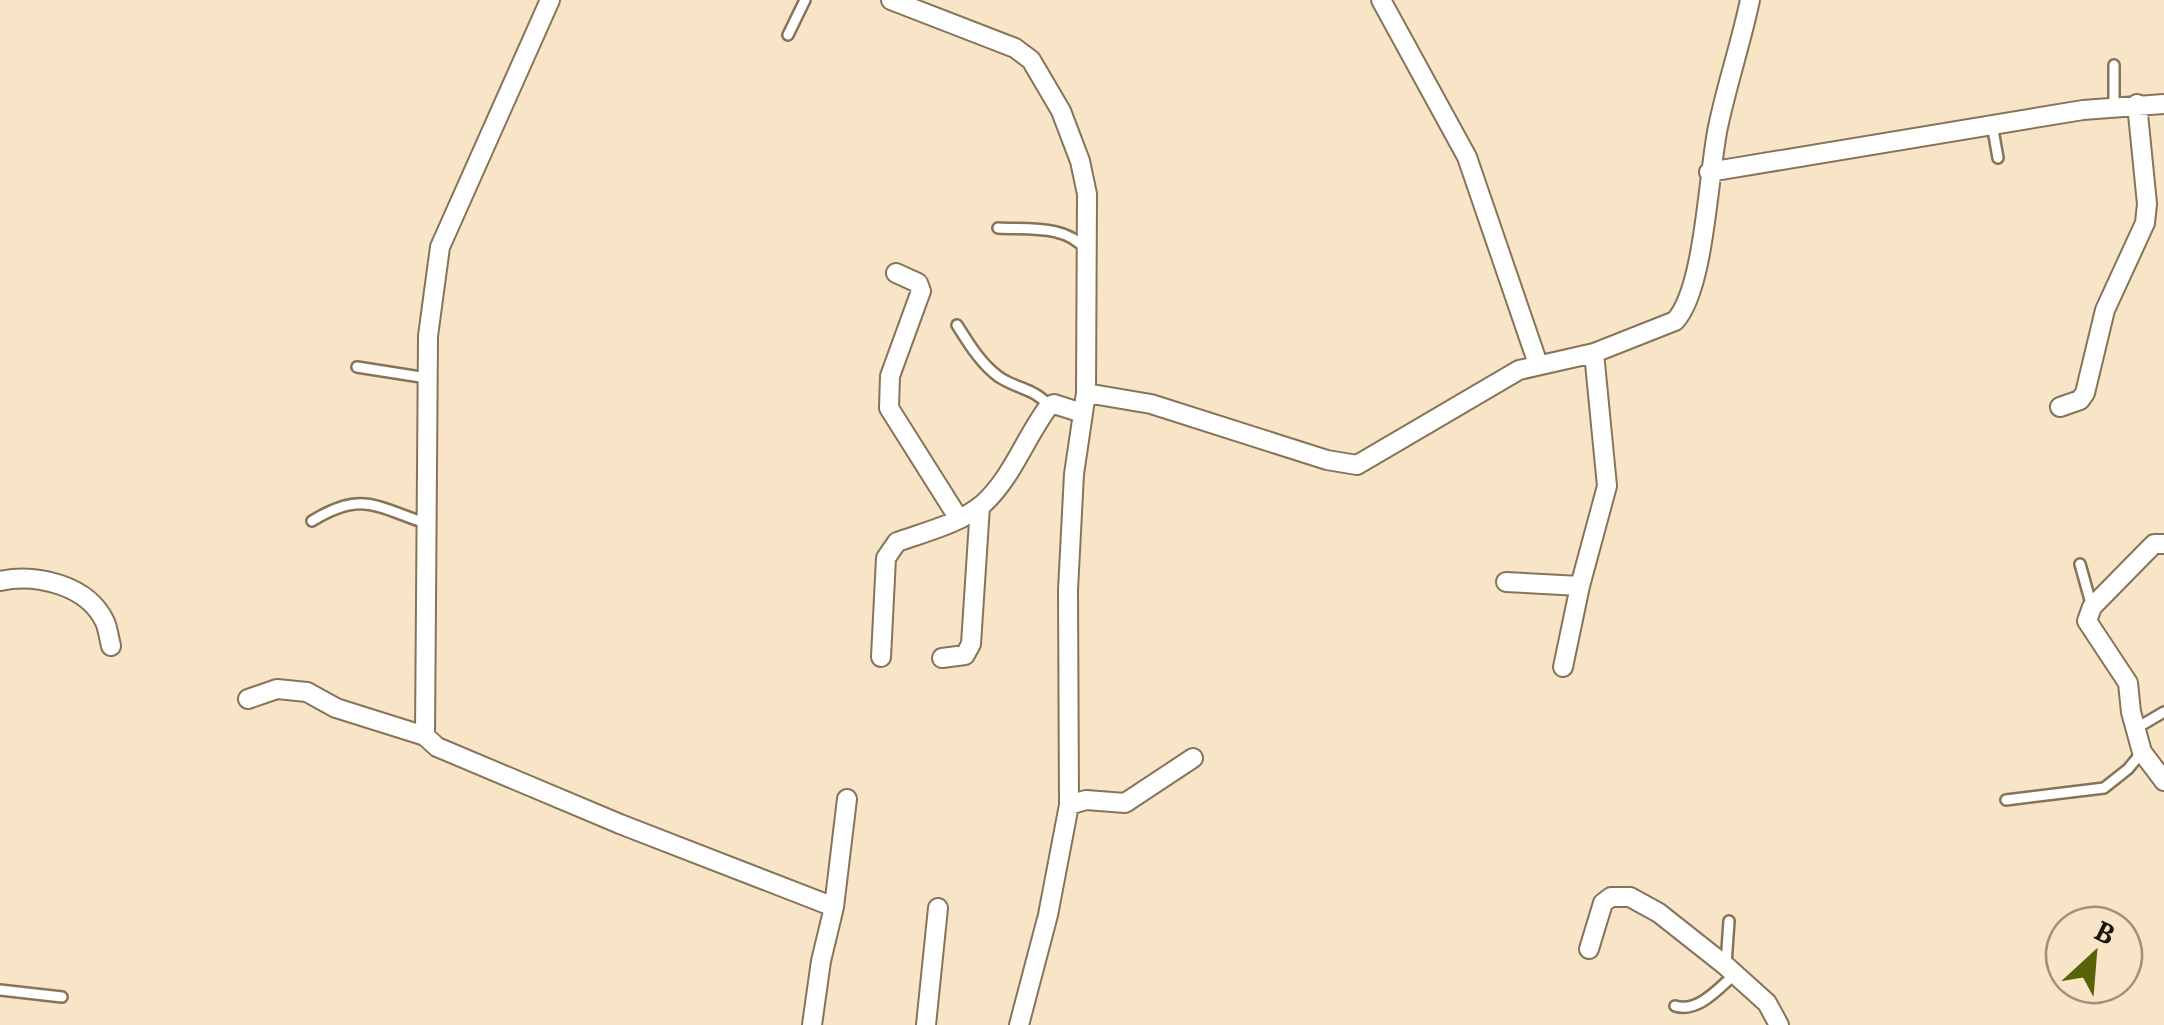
<svg xmlns="http://www.w3.org/2000/svg" width="2164" height="1025" font-family="Lora,serif">
  <style>
    .lines { fill: none; stroke-linecap: round; stroke-linejoin: round }
    .lane-casing { stroke: #867459; stroke-width: 14 }
    .street-casing { stroke: #867459; stroke-width: 22 }
    .lane { stroke: #fff; stroke-width: 9 }
    .street { stroke: #fff; stroke-width: 18 }
  </style>
  <rect width="100%" height="100%" fill="#f8e4c6"/>
  <g class="lines">
    <defs>
      <path id="lane" d="M788 35 805 0
        M2114 65V106
        M1992 124 1998 158
        M998 228C1027 230 1066 224 1086 250
        M957 325C969 344 981 364 999 377 1017 389 1036 389 1049 406
        M357 367 427 378
        M312 521C361 491 375 506 425 523
        M2080 564 2092 607
        M2135 729 2164 712
        M2006 800 2104 788 2128 769 2142 752
        M1726 964 1729 921
        M0 990 62 997
        M1675 1006C1698 1013 1718 989 1735 974"/>
      <path id="street" d="M550 0 440 247 428 336 425 736 437 747 620 824 834 907 821 961 812 1025
        M891 0 1015 48 1031 60 1061 111 1080 161 1087 194 1086 393 1074 474 1068 590 1069 805 1048 915 1019 1025
        M1381 0 1467 157 1538 364
        M1709 172 2083 110 2164 104
        M896 273 918 283 921 291 890 376 889 408 959 519
        M1086 393 1151 404 1327 460 1357 465 1519 370 1594 353 1675 321C1705 289 1708 174 1718 127 1727 84 1741 43 1750 0
        M2060 407 2080 400 2085 393 2105 310 2145 223 2147 204 2137 104
        M2164 544H2154L2149 549 2092 607 2087 621 2128 683 2131 712 2142 752 2164 781
        M0 581C36 573 88 585 105 622 108 629 109 638 111 646
        M1506 582 1580 586 1607 486 1594 353
        M881 657 886 558 897 542C925 532 959 524 983 504 1012 478 1026 436 1049 406L1054 404 1082 413
        M942 658 965 655 971 644 980 506
        M1563 667 1580 586
        M248 699 277 689 307 692 336 708 425 736
        M1069 805 1086 800 1125 803 1193 758
        M834 907 847 799
        M1589 949 1603 903 1611 897H1630L1659 913 1726 966 1767 1003 1779 1025
        M926 1025 938 908"/>
    </defs>
    <use href="#lane" class="lane-casing"/>
    <use href="#street" class="street-casing"/>
    <use href="#lane" class="lane"/>
    <use href="#street" class="street"/>
  </g>
  <g transform="translate(2094 955) rotate(26)"><circle r="48" fill="#f8e4c6" stroke="#a0917b" stroke-width="2.5"/>
  <path d="M0-8L18 38L0 25L-18 38Z" fill="#566407"/>
  <text y="-15" font-size="28" font-weight="bold" text-anchor="middle" fill="#1b150a">B</text>
  </g>
</svg>
